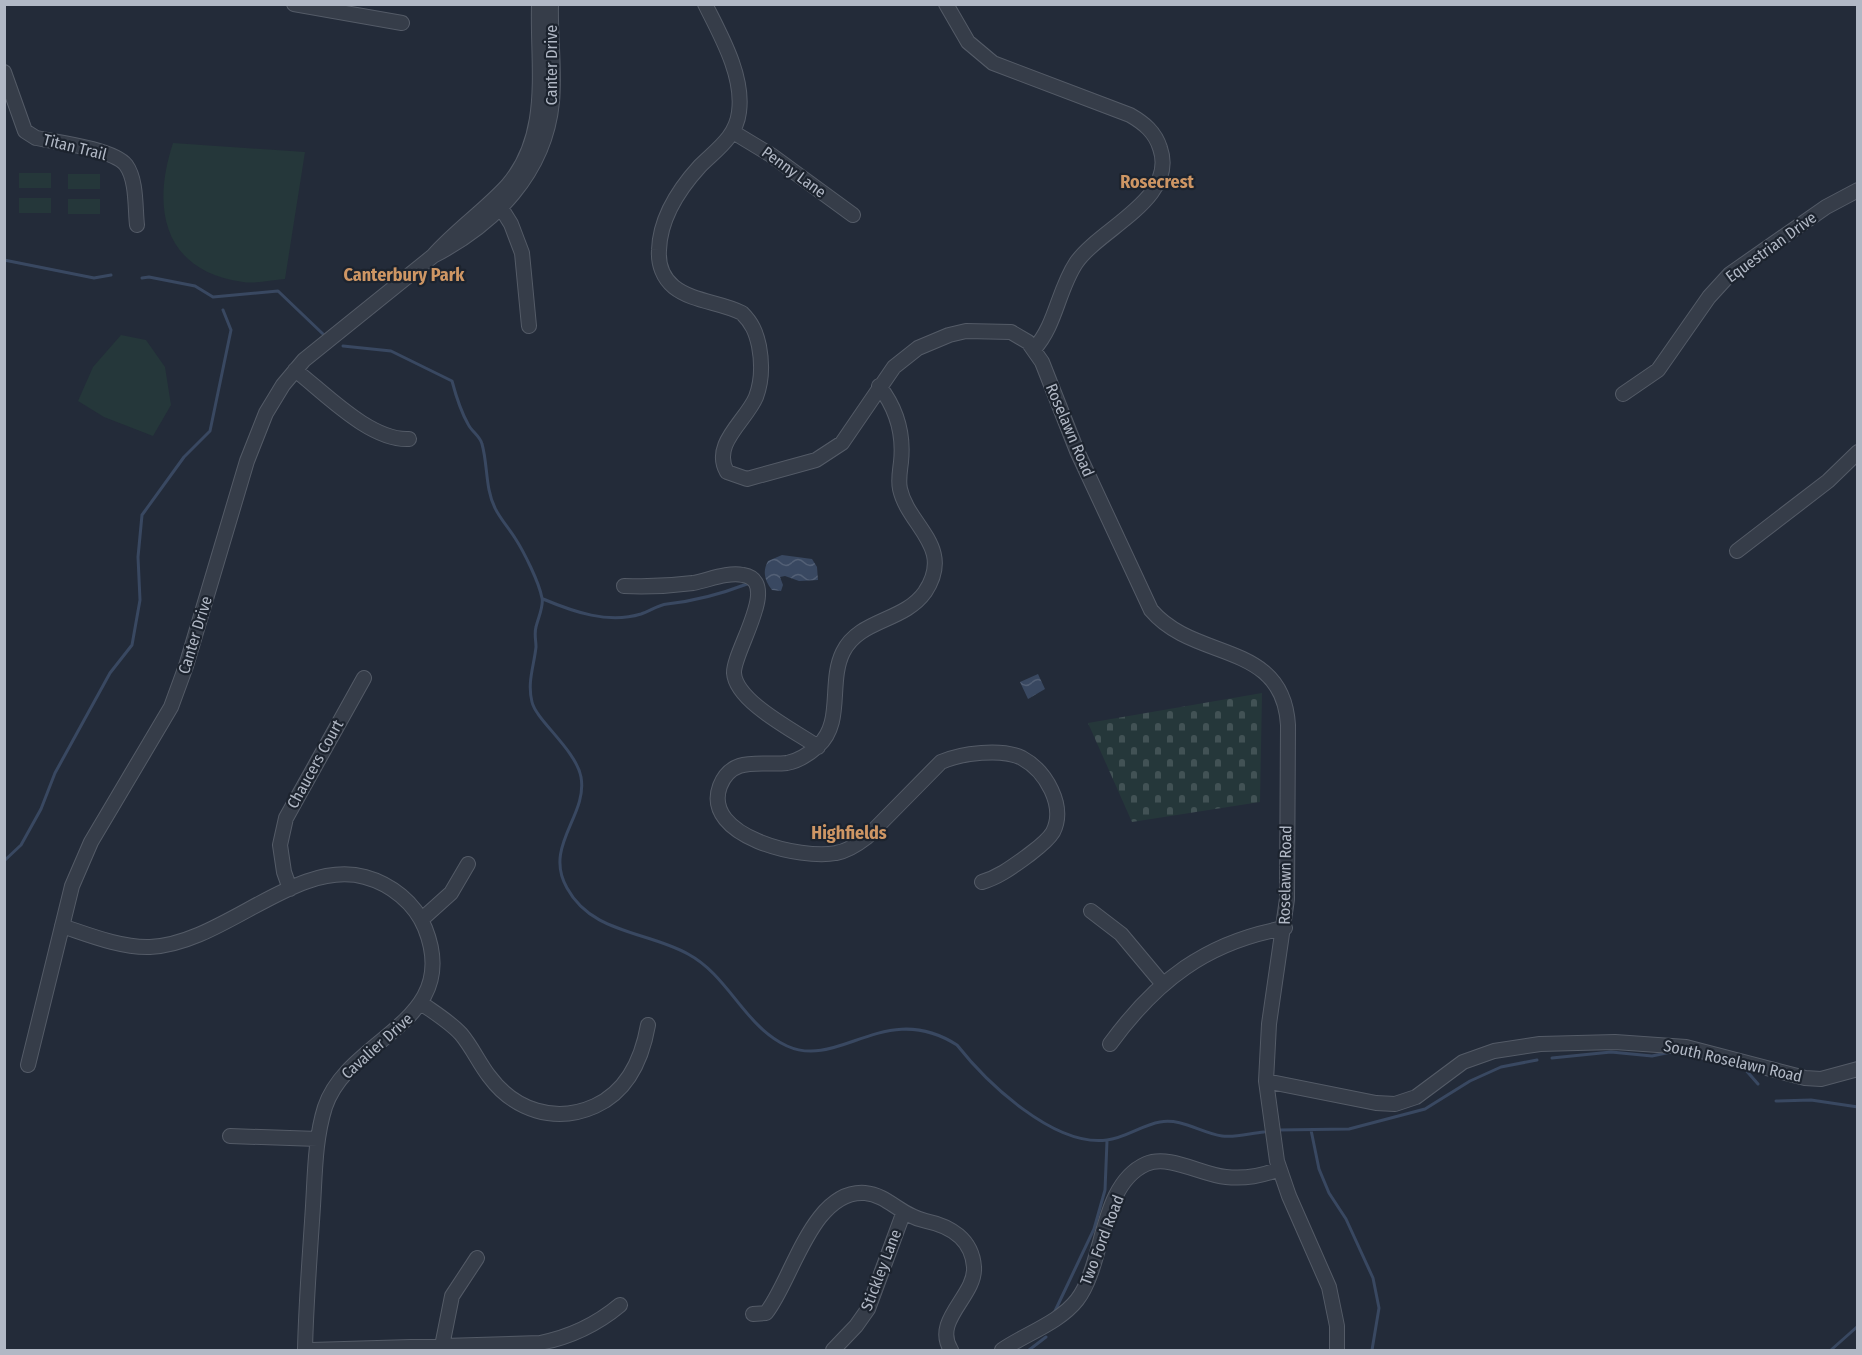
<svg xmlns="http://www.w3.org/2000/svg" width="1862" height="1355" font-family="'Fira Sans Condensed',sans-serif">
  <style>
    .cemetery { fill: url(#cemetery-stones) }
    .garden { fill: #25373a }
    .water { fill: url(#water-waves) }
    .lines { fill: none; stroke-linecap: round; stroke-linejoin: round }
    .stream { stroke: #394861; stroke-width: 3 }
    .minor-casing { stroke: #545b67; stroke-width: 16 }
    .minor { stroke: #363d49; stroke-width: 14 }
    .labels { text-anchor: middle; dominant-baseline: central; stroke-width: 4.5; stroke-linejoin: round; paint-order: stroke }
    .street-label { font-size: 16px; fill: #b1b8c5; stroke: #1c232e }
    .neighbourhood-label { font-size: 18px; font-weight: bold; fill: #ce9664; stroke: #1c232e }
  </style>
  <defs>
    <pattern id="cemetery-stones" width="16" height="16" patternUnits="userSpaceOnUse" patternTransform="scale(1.5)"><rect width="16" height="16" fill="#25373a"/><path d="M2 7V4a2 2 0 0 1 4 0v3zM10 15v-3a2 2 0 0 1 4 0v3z" fill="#425255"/></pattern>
    <pattern id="water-waves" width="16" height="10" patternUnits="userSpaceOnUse" patternTransform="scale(1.5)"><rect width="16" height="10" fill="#394861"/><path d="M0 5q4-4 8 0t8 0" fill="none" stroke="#536076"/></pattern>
  </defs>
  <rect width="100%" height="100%" fill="#232b39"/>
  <path class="cemetery" d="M1262 693 1260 802 1132 822 1088 723Z"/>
  <path class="garden" d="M173 143 305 152 285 279C272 280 256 284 243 282 164 271 151 210 173 143Z
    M19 173H51V188H19Z
    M68 174H100V189H68Z
    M19 198H51V213H19Z
    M68 199H100V214H68Z
    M121 335 146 340 165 367 171 405 153 436 104 417 78 401 93 367Z"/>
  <path class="water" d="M782 555 812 559 817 567 818 580 799 581 785 576 780 577 783 585 781 591 772 590C765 581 762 572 768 561Z
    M1038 674 1045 689 1028 699 1020 682Z"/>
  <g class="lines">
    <path class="stream" d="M4 260 94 278 111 275
      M142 278 149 277 195 286 213 297 278 291 323 334
      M343 346 391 351 452 381C456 396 460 410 468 424 471 431 480 436 482 444 488 465 485 488 495 508 500 519 509 528 515 538 524 552 539 582 542 598 544 606 538 618 536 627 534 634 536 640 536 647 534 666 527 682 532 702 536 720 576 750 581 777 588 816 543 846 567 888 592 934 647 931 688 954 729 976 744 1026 787 1046 840 1070 885 999 957 1045 987 1083 1054 1147 1107 1140 1125 1138 1142 1125 1160 1122 1182 1118 1201 1133 1222 1136 1235 1138 1251 1133 1264 1132
      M543 599C574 612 608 624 641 614 650 611 658 605 667 604 695 601 721 594 747 584
      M4 861 21 845 41 809 55 773 110 673 132 645 140 600 138 557 142 515 184 457 210 431 231 330 223 310
      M1552 1058 1611 1052 1652 1056 1671 1052
      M1744 1068 1758 1084
      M1776 1101 1811 1100 1858 1107
      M1278 1130 1349 1129 1425 1109 1470 1081 1501 1067 1537 1060
      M1311 1130 1319 1169 1329 1193 1346 1219 1373 1278 1379 1308 1372 1350
      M1055 1311 1094 1229 1105 1190 1107 1141
      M1029 1350 1046 1337
      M1831 1350 1858 1326"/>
    <defs>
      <path id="minor" d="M294 4 402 23
        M539 4C537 67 552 134 507 186 484 211 456 230 433 256 495 224 545 173 552 102 555 70 550 37 551 4
        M705 4C721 36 744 76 739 112 736 137 717 149 700 166 679 189 660 218 659 250 658 264 663 278 674 287 693 302 721 302 742 313 752 323 756 332 759 346 762 362 762 381 756 397 746 421 711 444 727 472L747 479 816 460 842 443 894 367 918 348 949 335 966 331 1011 332 1028 342 1042 362 1077 451 1151 610C1195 662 1283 640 1288 725L1287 899 1269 1024 1266 1081 1277 1161 1289 1196 1329 1287 1337 1326V1350
        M946 4 968 42 993 63 1130 115C1144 123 1155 132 1160 148 1178 199 1100 228 1076 263 1058 290 1056 325 1034 349
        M4 72 25 131 36 138C57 142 113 149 126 165 137 180 135 208 137 225
        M733 132 771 155 853 215
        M498 203 511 224 522 253 529 326
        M295 370C325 393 370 441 409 439
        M879 386C897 409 904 434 901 462 900 471 898 480 900 489 908 526 955 547 925 592 904 622 859 619 843 652 828 682 844 723 818 746 809 754 798 761 787 763 761 766 732 755 720 786 701 837 802 860 836 853 848 851 858 844 867 837L941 762C961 753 1002 748 1022 758 1046 771 1066 806 1053 832 1047 842 1035 850 1026 857 1012 867 999 877 982 882
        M1623 394 1658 370 1709 297 1730 274 1826 207 1858 190
        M1737 551 1828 481 1858 452
        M624 586C647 587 670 586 693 583 709 580 727 572 743 575 782 581 733 651 734 673 736 702 795 731 818 747
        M290 889 284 872 280 845 286 818 364 678
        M1091 911 1121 934 1162 983
        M421 920 451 893 468 864
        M62 926C89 935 121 948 150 947 223 944 296 858 365 877 391 884 415 903 425 928 463 1023 349 1036 325 1107 315 1139 315 1173 313 1206 310 1254 306 1302 305 1350
        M421 1003C435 1013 450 1022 461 1034 472 1047 479 1063 489 1076 514 1110 555 1124 595 1106 628 1091 642 1059 648 1025
        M1110 1044C1156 981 1206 942 1285 928
        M28 1065 72 886 91 842 171 707 186 666 247 461 266 413 283 385 304 360 433 256
        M1266 1081 1376 1103 1395 1104 1416 1097 1463 1062 1494 1051 1540 1044 1615 1042 1686 1047 1805 1078 1821 1079 1858 1069
        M230 1136 318 1139
        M753 1314 766 1313C792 1281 812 1189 865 1193 888 1195 901 1216 926 1221 950 1226 972 1239 974 1267 976 1296 932 1320 951 1350
        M442 1346 452 1296 477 1258
        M311 1350 540 1343C571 1337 596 1325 620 1305
        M833 1350 856 1326 868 1309 903 1214
        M1002 1350C1025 1334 1059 1323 1077 1300 1105 1264 1099 1185 1146 1164 1169 1154 1202 1175 1226 1177 1244 1179 1262 1176 1279 1169"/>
    </defs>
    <use href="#minor" class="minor-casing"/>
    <use href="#minor" class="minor"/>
  </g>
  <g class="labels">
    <g class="street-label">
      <text transform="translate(551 65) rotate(-90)">Canter Drive</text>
      <text transform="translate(75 147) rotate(14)">Titan Trail</text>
      <text transform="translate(794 172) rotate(36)">Penny Lane</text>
      <text transform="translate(1771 247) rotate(-36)">Equestrian Drive</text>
      <text transform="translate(1070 430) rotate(67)">Roselawn Road</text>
      <text transform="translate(195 635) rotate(-73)">Canter Drive</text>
      <text transform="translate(315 764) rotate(-61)">Chaucers Court</text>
      <text transform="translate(1285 875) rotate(-89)">Roselawn Road</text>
      <text transform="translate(377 1046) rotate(-42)">Cavalier Drive</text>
      <text transform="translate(1733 1061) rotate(13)">South Roselawn Road</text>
      <text transform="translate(1102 1240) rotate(-69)">Two Ford Road</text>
      <text transform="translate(881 1270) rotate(-69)">Stickley Lane</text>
    </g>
    <g class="neighbourhood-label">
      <text x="1157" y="182">Rosecrest</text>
      <text x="404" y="275">Canterbury Park</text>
      <text x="849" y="833">Highfields</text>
    </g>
  </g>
  <rect width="1862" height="1355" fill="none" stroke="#b1b8c5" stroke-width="12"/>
</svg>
